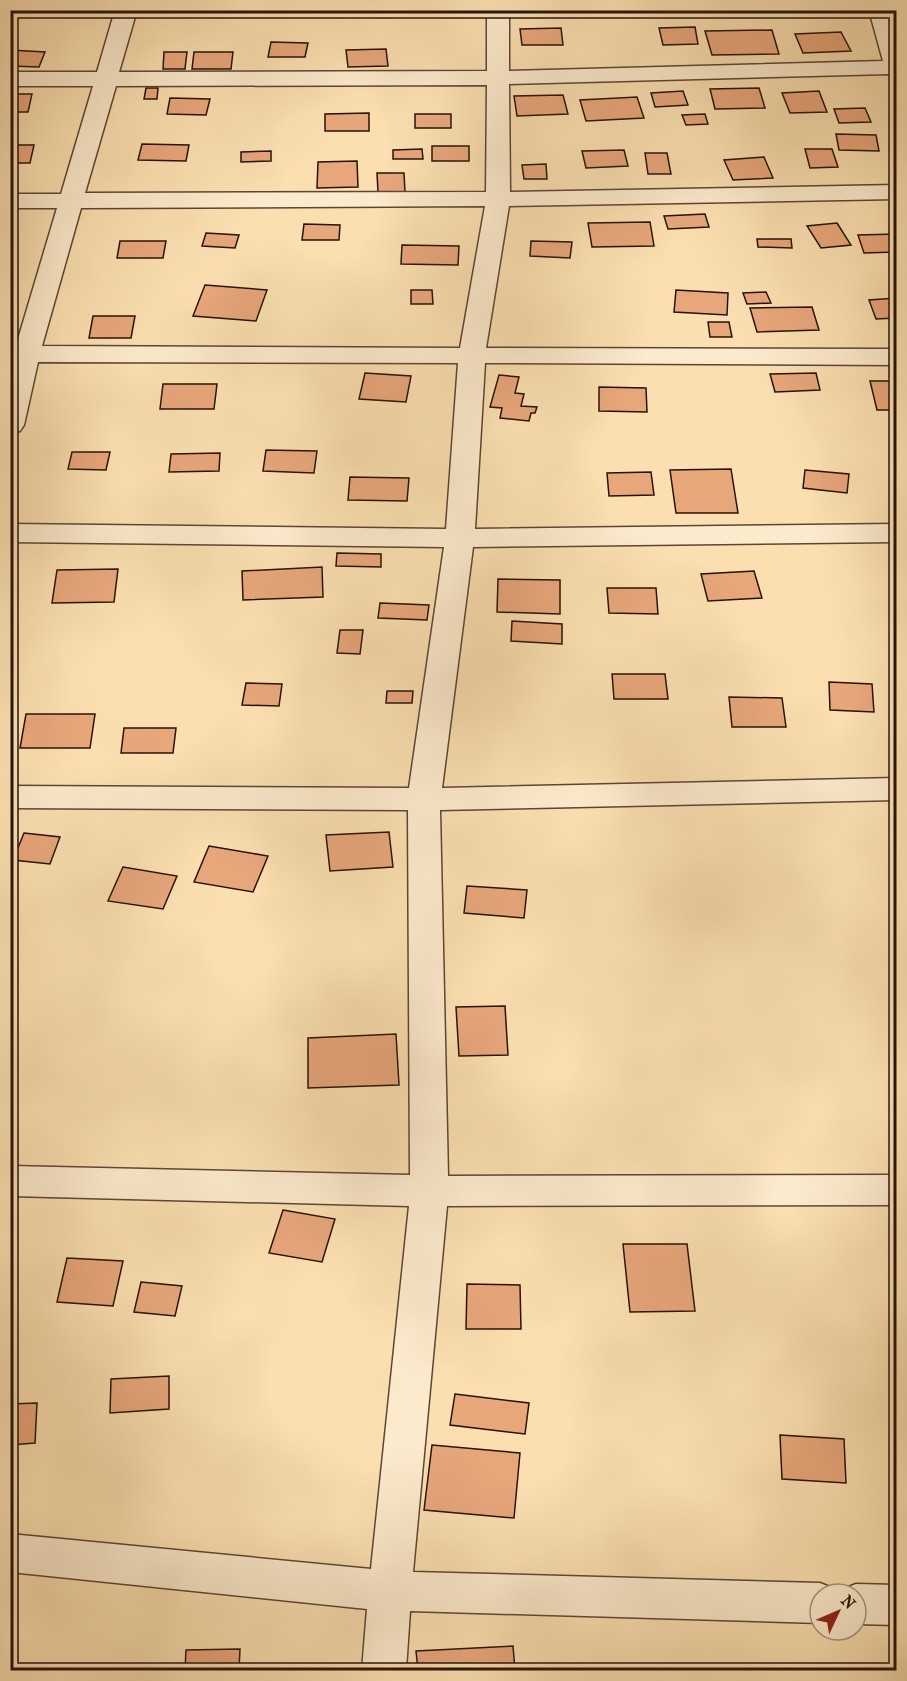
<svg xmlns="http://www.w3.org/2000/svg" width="907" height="1681" font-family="'IM FELL French Canon',serif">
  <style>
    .building { fill: #e8a67b; stroke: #26130a; stroke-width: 1.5 }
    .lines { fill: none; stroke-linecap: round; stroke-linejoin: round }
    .minor-casing { stroke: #5b4634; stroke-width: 3 }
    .minor { fill: #fceacc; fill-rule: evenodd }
  </style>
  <rect width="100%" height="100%" fill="#fbdfb1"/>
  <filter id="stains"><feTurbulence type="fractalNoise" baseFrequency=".00333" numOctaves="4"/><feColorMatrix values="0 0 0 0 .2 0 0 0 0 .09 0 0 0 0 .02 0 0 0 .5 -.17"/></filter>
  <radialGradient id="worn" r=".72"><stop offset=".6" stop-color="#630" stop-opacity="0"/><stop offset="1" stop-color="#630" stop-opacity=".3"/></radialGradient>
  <path class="building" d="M695 27 698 44 663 45 659 28Z
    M561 28 563 45H522L520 29Z
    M772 30 779 54 712 55 705 31Z
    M841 32 851 51 803 53 795 34Z
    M271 42 308 43 305 57H268Z
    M386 49 388 66 348 67 346 50Z
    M10 50 45 52 39 67 10 66Z
    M164 52H187L185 69H163Z
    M194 52H233L231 69H192Z
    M146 88H158L157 99H144Z
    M759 88 765 108 715 109 710 89Z
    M683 91 688 105 655 107 651 93Z
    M819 91 827 112 790 113 782 93Z
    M10 94H32L28 112H10Z
    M563 95 568 114 517 116 514 96Z
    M637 97 644 118 586 121 580 100Z
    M170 98 210 99 206 115 167 114Z
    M865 108 871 122 839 123 834 109Z
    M369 113V131H325V114Z
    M415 114H451V128H415Z
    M705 114 708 124 686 125 682 115Z
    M836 134 876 135 879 151 839 150Z
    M142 144 189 145 186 161 138 160Z
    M10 145H34L30 163H10Z
    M432 146H469V161H432Z
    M422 149 423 159H393V150Z
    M805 149H832L838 167 810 168Z
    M624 150 628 166 586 168 582 151Z
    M271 151V161L241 162V152Z
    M645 153H667L671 174H648Z
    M764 157 773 178 733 180 724 160Z
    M357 161 358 187 317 188 318 162Z
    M546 164 547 179H524L522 165Z
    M377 173H404L405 192H378Z
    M705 214 709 227 668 229 664 216Z
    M650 222 654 246 592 247 588 223Z
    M837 223 851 245 821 248 807 226Z
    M304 224 340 225 339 240H302Z
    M206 233 239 235 235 248 202 246Z
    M896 234V252L864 253 858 235Z
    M757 239H791L792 248 758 247Z
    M120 241H166L163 258H117Z
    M531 241 572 242 570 258 530 256Z
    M402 245 459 246 458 265 401 264Z
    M205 285 267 290 256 321 193 316Z
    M411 290H432L433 304H411Z
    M676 290 728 293 727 315 674 312Z
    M766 292 771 303 747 304 743 293Z
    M896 298V318L876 319 869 300Z
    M812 307 819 330 757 332 750 308Z
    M93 316H135L131 338H89Z
    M708 322H729L732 337H710Z
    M365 373 411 376 406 402 359 399Z
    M816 373 820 390 775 392 770 374Z
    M499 375 519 377 515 393 524 394 521 406 537 407 535 413H531L529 421 500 418 502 408 490 407Z
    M870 381H896V410H877Z
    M163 384H217L214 409H160Z
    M599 387 646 388 647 412 599 411Z
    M266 450 317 451 314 473 263 471Z
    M72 452H110L106 470 68 469Z
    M220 453 219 471 169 472 171 454Z
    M731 469 738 513H676L670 470Z
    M805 470 849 474 847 493 803 488Z
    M651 472 654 495 609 496 607 473Z
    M350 477 409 478 407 501 348 500Z
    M337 553 381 554V567L336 566Z
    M322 567 323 597 243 600 242 571Z
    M118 569 114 602 52 603 57 570Z
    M754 571 762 598 708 601 701 574Z
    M498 579 560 580V614L497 612Z
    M607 588H656L658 614 609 613Z
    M380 603 429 605 427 620 378 618Z
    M512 621 562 624V644L511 641Z
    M340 630H363L360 654 337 653Z
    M612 674H665L668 699H614Z
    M829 682 872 684 874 712 830 710Z
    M246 683 282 684 279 706 242 705Z
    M387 691H413L412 703H386Z
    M729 697 782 698 786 727H732Z
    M26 714H95L90 748H20Z
    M124 728H176L173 753H121Z
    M389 832 393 867 330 871 326 835Z
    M24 833 60 837 50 864 13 860Z
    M209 846 268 856 253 892 194 882Z
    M123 867 177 876 163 909 108 901Z
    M467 886 527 890 524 918 464 913Z
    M505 1006 508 1055 459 1056 456 1007Z
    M396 1034 399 1085 308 1088V1038Z
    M283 1210 335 1219 322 1262 269 1253Z
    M623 1244H687L695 1311 630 1312Z
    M67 1258 123 1261 113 1306 57 1302Z
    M141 1282 182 1286 175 1316 134 1312Z
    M467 1284 520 1285 521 1329H466Z
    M169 1376V1409L110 1413 111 1379Z
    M455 1394 529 1403 525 1434 450 1425Z
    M37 1403 35 1443 10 1445V1404Z
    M780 1435 844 1439 846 1483 782 1479Z
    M432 1445 520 1453 514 1518 424 1510Z
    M513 1646 515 1670H418L416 1651Z
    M240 1649 239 1670H185L186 1650Z"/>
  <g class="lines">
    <defs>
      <path id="minor" d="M115 10H137L119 72 487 71V10H509V71L883 61 869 10H891L896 31V76L889 74 509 84 510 192 896 185V199L509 206 486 348 896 349V365L485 363 475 529 896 524V542L473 547 442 788 896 778V800L440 810 448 1176 896 1175V1205L447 1206 413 1572 820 1583 835 1589 838 1594H820V1623L410 1611 406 1670H362L367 1609 10 1572V1534L371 1569 409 1206 10 1196V1166L410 1175 408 810 10 808V786L409 788 444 547 10 542V524L446 529 458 363 38 362 24 425 20 431 10 433V346H16L57 208H10V194H61L93 86H10V72H97ZM487 85 486 192 85 193 116 86ZM485 206 460 348 42 346 81 208Z
        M856 1584 896 1585V1625L856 1624V1594H839L841 1590Z"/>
    </defs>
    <use href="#minor" class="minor-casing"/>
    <use href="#minor" class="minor"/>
  </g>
  <rect width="907" height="1681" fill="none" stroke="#fbdfb1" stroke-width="36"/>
  <rect x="12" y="12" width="883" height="1657" fill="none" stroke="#26130a" stroke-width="3"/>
  <rect x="18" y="18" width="871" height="1645" fill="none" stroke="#26130a" stroke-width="1.5"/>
  <g transform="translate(838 1612) rotate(46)"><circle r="28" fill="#fceacc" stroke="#a6947e" stroke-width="1.5"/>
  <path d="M0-4.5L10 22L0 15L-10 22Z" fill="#8f2418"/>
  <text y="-9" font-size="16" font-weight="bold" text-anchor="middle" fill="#26130a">N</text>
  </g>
  <rect width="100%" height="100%" filter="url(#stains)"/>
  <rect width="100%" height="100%" fill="url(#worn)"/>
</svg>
